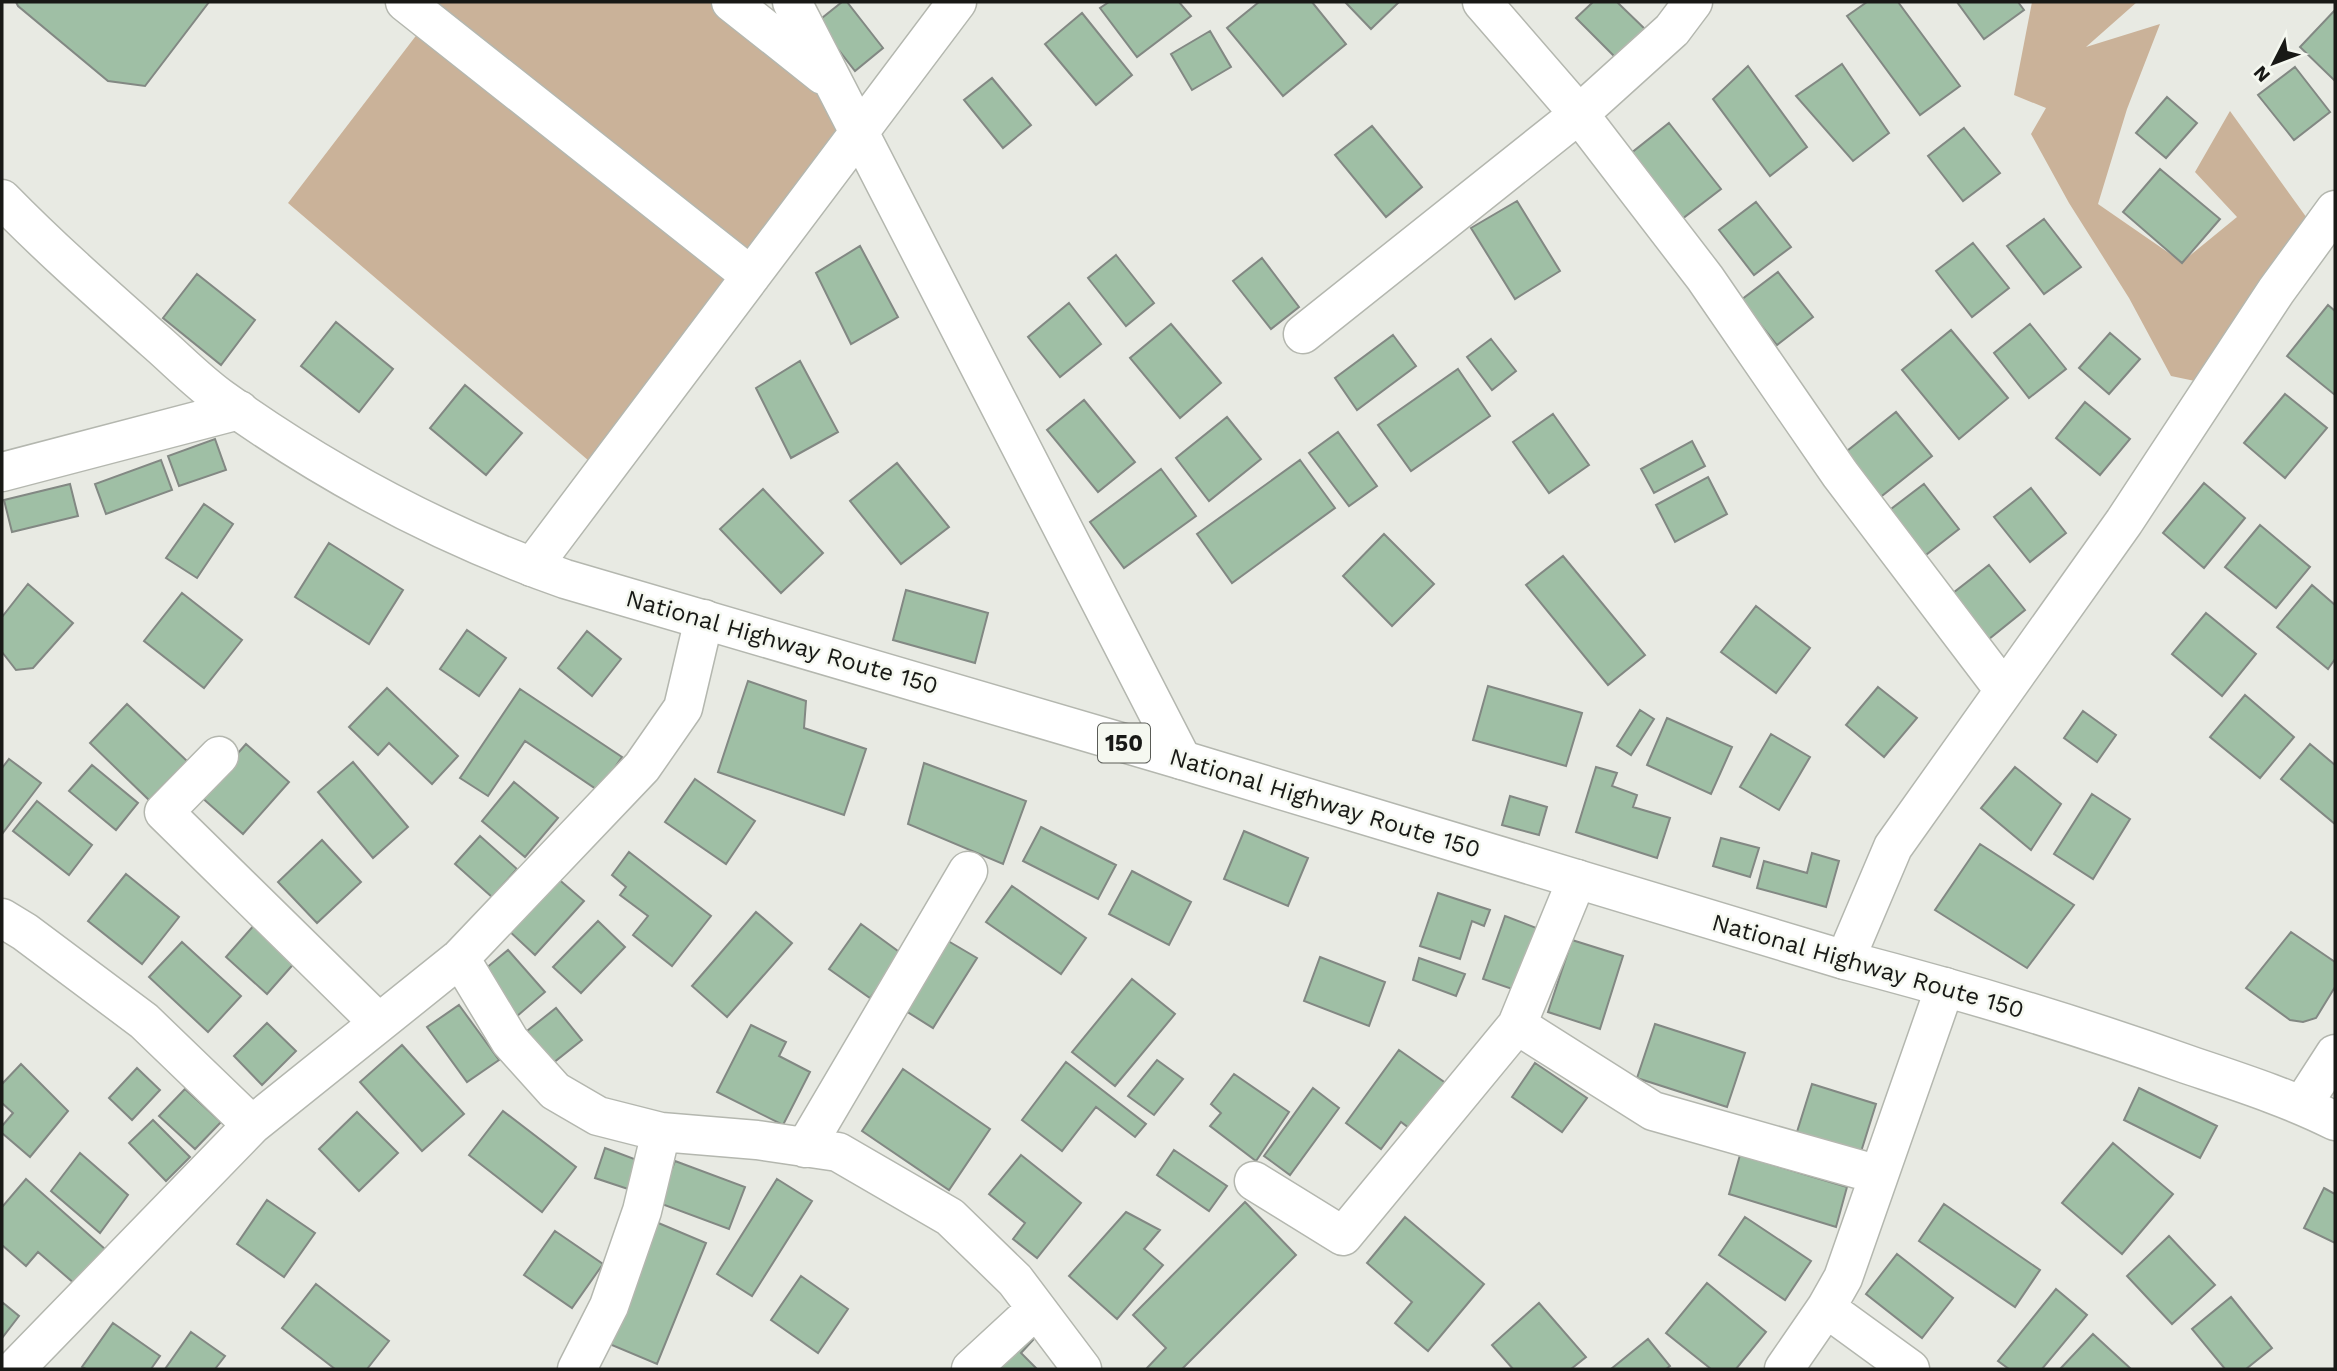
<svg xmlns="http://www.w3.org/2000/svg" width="2337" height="1371" font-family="'Work Sans',sans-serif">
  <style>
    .green { fill: #cab299 }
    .building { fill: #9fbfa5; stroke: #828883; stroke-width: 2 }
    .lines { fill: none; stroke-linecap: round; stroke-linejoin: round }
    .minor-casing { stroke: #b4b7af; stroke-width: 41 }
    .highway-casing { stroke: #b4b7af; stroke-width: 41 }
    .minor { stroke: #fff; stroke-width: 38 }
    .highway { stroke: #fff; stroke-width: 38 }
    .labels { text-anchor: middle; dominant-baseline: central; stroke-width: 5; stroke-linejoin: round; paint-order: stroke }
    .shield { fill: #f5f8f0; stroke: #5a5c57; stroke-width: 2 }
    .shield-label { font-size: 23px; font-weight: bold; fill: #181916 }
    .street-label { font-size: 24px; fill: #181916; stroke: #f5f8f0 }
  </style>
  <rect width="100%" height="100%" fill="#e8eae3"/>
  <path class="green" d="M405 2H731L860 132 603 473 288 203 428 20Z
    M2032 2H2137L2086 47 2160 24 2127 109 2098 204 2182 262 2237 217 2195 172 2230 111 2317 232 2214 385 2171 376 2129 298 2069 203 2031 134 2046 108 2014 95Z"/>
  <path class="building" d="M16 2H209L145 86 108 81 18 6Z
    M842 2H847L883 48 855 71 817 22Z
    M1109 2H1179L1191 16 1137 57 1100 8Z
    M1259 2H1312L1346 44 1283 96 1227 28Z
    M1345 2H1399L1371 29Z
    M1593 2H1617L1647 31 1618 60 1576 18Z
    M1867 2H1898L1960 86 1920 115 1847 16Z
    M1957 2H2018L2024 10 1984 39Z
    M2335 10V81L2300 47Z
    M1082 13 1132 75 1096 105 1045 44Z
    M1210 31 1231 67 1192 90 1171 54Z
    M1842 64 1889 133 1853 161 1796 96Z
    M1748 66 1807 147 1770 176 1713 99Z
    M2295 67 2330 112 2294 140 2258 95Z
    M992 78 1031 125 1003 148 964 100Z
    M2167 97 2197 123 2166 158 2136 133Z
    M1669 123 1721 189 1682 219 1630 154Z
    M1372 126 1422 187 1386 217 1335 155Z
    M1964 128 2000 173 1963 201 1928 156Z
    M2160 169 2220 219 2182 263 2123 212Z
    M1517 201 1560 271 1515 299 1471 228Z
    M1756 202 1791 247 1754 275 1719 230Z
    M2044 219 2081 267 2044 294 2007 246Z
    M1973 243 2009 288 1972 317 1936 271Z
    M860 246 898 317 851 344 816 273Z
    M1116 255 1154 303 1126 326 1088 278Z
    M1262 258 1299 307 1271 329 1233 281Z
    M1778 272 1813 317 1777 345 1741 300Z
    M197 274 255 320 221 365 163 318Z
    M1069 303 1101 344 1060 377 1028 337Z
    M2328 305 2335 311V395L2287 356Z
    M336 322 393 369 359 412 301 366Z
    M1171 324 1221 383 1180 418 1130 358Z
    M2030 324 2066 369 2029 398 1994 353Z
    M1951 330 2008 398 1959 439 1902 370Z
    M2110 333 2140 359 2109 394 2079 368Z
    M1393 335 1416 366 1357 410 1335 378Z
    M1491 339 1516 371 1492 390 1467 357Z
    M800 361 838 432 791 458 756 388Z
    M1458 369 1490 416 1411 471 1378 425Z
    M465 385 522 433 486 475 430 428Z
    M2285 394 2327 428 2285 478 2244 443Z
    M1084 400 1135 462 1098 492 1047 430Z
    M2085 402 2130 439 2100 475 2056 438Z
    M1896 412 1932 456 1878 499 1842 455Z
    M1553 414 1589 465 1549 493 1513 442Z
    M1227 417 1261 459 1209 501 1176 458Z
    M1338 432 1377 486 1349 506 1309 453Z
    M215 439 226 470 179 486 168 456Z
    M1692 441 1705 466 1654 493 1641 469Z
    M161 460 172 490 106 514 95 484Z
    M1300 460 1335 508 1232 583 1197 534Z
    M897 463 949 527 901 564 850 501Z
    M1161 469 1196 516 1124 568 1090 522Z
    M1708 477 1727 514 1675 542 1656 505Z
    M2204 483 2245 518 2204 568 2163 533Z
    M70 484 78 516 12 532 4 500Z
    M1924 484 1959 529 1922 558 1887 512Z
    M2031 488 2066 533 2030 562 1994 517Z
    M763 489 823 553 781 593 720 529Z
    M204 504 233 524 197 578 166 558Z
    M2260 525 2310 567 2276 608 2225 567Z
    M1384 534 1434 584 1392 626 1343 576Z
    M329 543 403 590 369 644 295 597Z
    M1563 556 1645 655 1608 685 1526 585Z
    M1989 565 2025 610 1989 639 1953 593Z
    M28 584 73 623 33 668 16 670 2 652V617Z
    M2312 585 2335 605V659L2328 669 2277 627Z
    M906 590 988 613 975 663 893 640Z
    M182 593 242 640 204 688 144 641Z
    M1756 606 1810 648 1776 693 1721 652Z
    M2206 613 2256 654 2222 696 2172 654Z
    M467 630 506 658 479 696 440 669Z
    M587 631 621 659 592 696 558 668Z
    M748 681 806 701 804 728 866 749 844 815 718 772Z
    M1488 686 1582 713 1566 766 1473 740Z
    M1878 687 1917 718 1884 757 1846 725Z
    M387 688 458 756 432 784 389 743 378 755 349 727Z
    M520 689 622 757 599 791 525 741 488 796 460 778Z
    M2245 695 2294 737 2260 778 2210 737Z
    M127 704 187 761 149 800 90 743Z
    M1640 710 1654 719 1631 755 1617 746Z
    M2083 711 2116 735 2097 762 2064 738Z
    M1667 718 1732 747 1711 794 1647 765Z
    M1771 734 1810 757 1779 810 1740 787Z
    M246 744 289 782 243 834 200 796Z
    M2310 744 2335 765V824L2281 779Z
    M9 759 41 783 2 834V768Z
    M353 762 408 827 373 858 318 792Z
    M924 763 1026 801 1003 864 908 824Z
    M92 765 138 803 116 830 69 791Z
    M1596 767 1617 773 1612 786 1637 795 1633 807 1670 818 1657 858 1576 832Z
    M2015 767 2061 804 2031 850 1981 808Z
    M695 779 755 821 726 864 665 822Z
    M514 782 558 818 525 857 482 821Z
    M2092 794 2130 819 2093 879 2054 854Z
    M1510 796 1547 807 1539 835 1502 825Z
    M37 801 92 845 69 875 13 831Z
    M1041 827 1116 865 1098 899 1023 861Z
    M1244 831 1308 858 1288 906 1224 879Z
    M480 836 517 869 492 897 455 864Z
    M1721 838 1759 848 1750 877 1713 866Z
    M322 840 361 882 317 923 278 882Z
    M1980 844 2074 905 2027 968 1935 910Z
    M629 852 711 916 672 966 633 935 648 916 620 895 626 887 612 875Z
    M1812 853 1839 861 1826 907 1757 888 1764 861 1807 873Z
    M1132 871 1191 902 1169 945 1109 914Z
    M126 874 179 917 142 964 88 921Z
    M556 877 584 901 535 955 508 930Z
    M1012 886 1086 938 1061 974 986 922Z
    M1438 893 1490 910 1484 926 1472 921 1460 959 1420 946Z
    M756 912 792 943 727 1017 692 986Z
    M1505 916 1539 929 1518 991 1483 979Z
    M598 921 625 947 581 993 553 967Z
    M256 923 297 960 267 994 226 957Z
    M861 924 902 954 870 998 829 969Z
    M2291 932 2335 962V987L2316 1018 2303 1022 2290 1020 2246 988Z
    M943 938 977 958 933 1028 901 1008Z
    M1572 940 1623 956 1600 1029 1548 1012Z
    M182 942 241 996 208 1032 149 977Z
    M508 950 545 992 516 1017 479 974Z
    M1320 957 1385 982 1369 1026 1304 1001Z
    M1419 958 1465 974 1456 996 1413 980Z
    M1132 979 1175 1014 1115 1086 1072 1052Z
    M459 1005 499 1060 467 1082 427 1027Z
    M556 1008 582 1040 553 1063 527 1031Z
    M267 1023 296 1051 262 1085 234 1056Z
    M1655 1024 1745 1053 1727 1107 1637 1078Z
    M751 1025 786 1042 779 1056 810 1072 783 1125 717 1092Z
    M402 1045 464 1114 422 1151 360 1082Z
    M1399 1050 1447 1084 1413 1131 1401 1122 1381 1149 1346 1123Z
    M1157 1060 1183 1079 1154 1115 1128 1096Z
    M1066 1062 1146 1124 1135 1137 1096 1107 1062 1151 1022 1120Z
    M1535 1063 1587 1098 1562 1132 1512 1097Z
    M21 1064 68 1111 30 1157 2 1133V1126L13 1113 2 1103V1084Z
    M137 1068 160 1090 132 1120 109 1098Z
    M903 1069 990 1129 949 1190 862 1131Z
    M1234 1074 1289 1112 1256 1161 1210 1126 1221 1113 1211 1104Z
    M1812 1084 1876 1104 1860 1155 1796 1135Z
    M1313 1088 1339 1108 1290 1175 1264 1156Z
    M2139 1088 2217 1126 2200 1158 2124 1120Z
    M185 1089 221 1122 195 1149 159 1116Z
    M503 1111 576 1167 542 1212 469 1155Z
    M357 1112 398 1153 359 1191 319 1149Z
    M153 1120 190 1157 166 1181 129 1143Z
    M2113 1143 2173 1194 2122 1254 2062 1203Z
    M605 1148 637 1160 628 1189 595 1178Z
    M1174 1150 1227 1186 1209 1211 1157 1175Z
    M80 1153 128 1195 100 1233 51 1191Z
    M1021 1155 1081 1203 1037 1258 1013 1239 1025 1223 989 1194Z
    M1740 1155 1847 1187 1836 1227 1729 1194Z
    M675 1161 745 1187 729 1229 659 1203Z
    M26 1179 105 1249 75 1284 38 1252 26 1266 2 1245V1207Z
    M777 1179 812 1201 752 1296 717 1274Z
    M2324 1188 2335 1194V1243L2304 1228Z
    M267 1200 315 1233 284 1277 237 1244Z
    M1245 1202 1296 1255 1182 1369H1146L1166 1348 1133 1315Z
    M1944 1204 2040 1270 2015 1307 1919 1241Z
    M1126 1212 1160 1230 1144 1249 1163 1265 1117 1319 1069 1276Z
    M1405 1217 1484 1284 1428 1351 1395 1323 1412 1302 1367 1263Z
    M1745 1217 1811 1261 1785 1300 1719 1255Z
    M656 1222 706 1243 657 1364 607 1343Z
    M555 1231 603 1264 572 1308 524 1275Z
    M2169 1236 2215 1285 2172 1324 2127 1276Z
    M1897 1254 1953 1298 1922 1338 1866 1294Z
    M801 1276 848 1309 818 1353 771 1320Z
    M1707 1283 1766 1332 1736 1369H1711L1666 1333Z
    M316 1284 389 1341 367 1369H335L282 1328Z
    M2056 1289 2087 1315 2042 1369H2009L1998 1361Z
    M2231 1297 2272 1348 2246 1369H2225L2192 1329Z
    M2 1302 19 1316 2 1338Z
    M1539 1303 1586 1357 1571 1369H1513L1492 1345Z
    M113 1323 160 1356 151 1369H86L82 1367Z
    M1023 1330 1033 1340 1021 1353 1037 1369H983Z
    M191 1332 225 1356 215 1369H165Z
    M2093 1334 2131 1369H2060Z
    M1648 1339 1670 1366 1666 1369H1611Z"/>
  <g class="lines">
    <defs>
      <path id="minor" d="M405 2 751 276
        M731 2 823 75
        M792 2 1182 760
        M1482 2 1579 114 1705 278 1840 474 2004 690
        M1303 334 1579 114 1672 30 1693 2
        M2 472 239 410
        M532 567 957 2
        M219 756 164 812 379 1023
        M2 918 25 932 144 1021 252 1125
        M460 958 510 1041 555 1091 598 1116 661 1132 757 1140 838 1152 950 1217 1015 1280 1082 1369
        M1845 960 1893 847 2124 522 2276 291 2335 210
        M1517 1025 1653 1111 1879 1175
        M2302 1105 2335 1054
        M805 1148 968 871
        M1254 1181 1343 1236 1517 1025 1577 879
        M1826 1308 1910 1369
        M15 1369 252 1125 460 958 642 767 683 708 704 619
        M577 1369 609 1306 642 1211 661 1132
        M971 1369 1036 1309
        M1784 1369 1826 1308 1843 1278 1945 987"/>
      <path id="highway" d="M2 199C51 249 101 293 154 340 176 359 198 382 222 399 327 474 443 536 565 579L1182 760 1845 960C1960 990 2074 1024 2186 1064 2236 1081 2287 1097 2335 1121"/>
    </defs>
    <use href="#minor" class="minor-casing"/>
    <use href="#highway" class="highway-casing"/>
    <use href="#minor" class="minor"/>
    <use href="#highway" class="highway"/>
  </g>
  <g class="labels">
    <rect class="shield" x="1098" y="723.5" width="52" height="39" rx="5"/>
    <g class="shield-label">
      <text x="1124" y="743">150</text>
    </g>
    <g class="street-label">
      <text transform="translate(782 642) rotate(16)">National Highway Route 150</text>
      <text transform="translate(1325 803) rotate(17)">National Highway Route 150</text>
      <text transform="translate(1868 966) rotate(16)">National Highway Route 150</text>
    </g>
  </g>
  <rect width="2337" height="1371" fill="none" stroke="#181916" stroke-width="7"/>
  <g transform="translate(2274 63) rotate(228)" stroke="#f5f8f0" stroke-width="5" paint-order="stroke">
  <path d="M0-5L12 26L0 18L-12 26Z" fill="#181916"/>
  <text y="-10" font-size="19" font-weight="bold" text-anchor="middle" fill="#181916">N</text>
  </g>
</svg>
